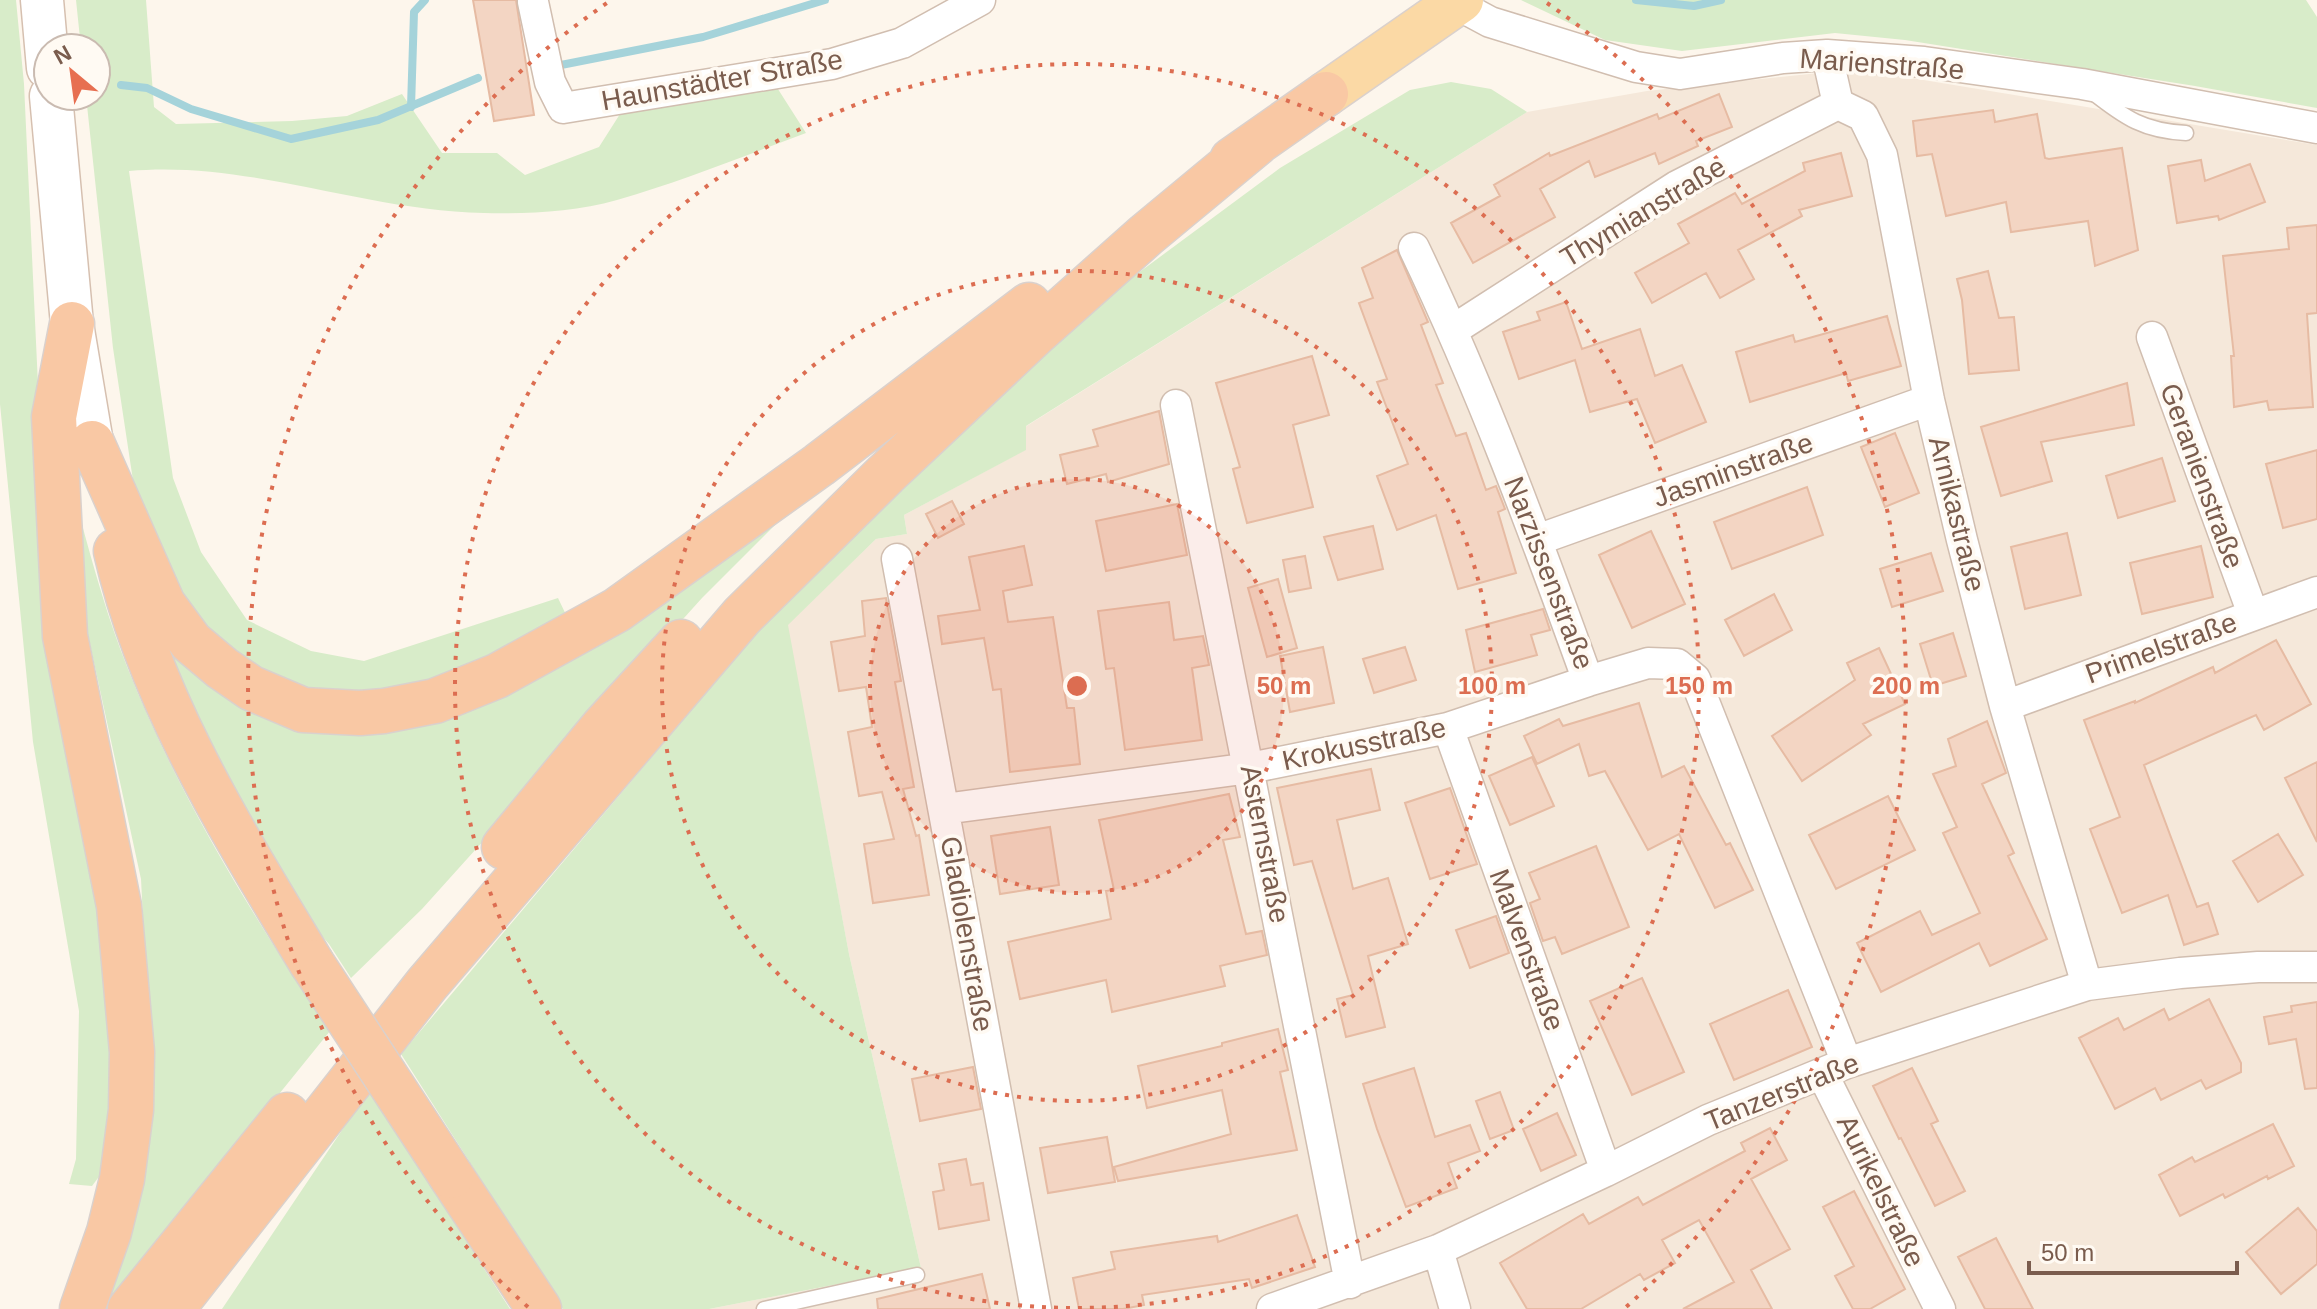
<svg xmlns="http://www.w3.org/2000/svg" width="2317" height="1309" font-family="Arial,sans-serif">
  <style>
    .residential { fill: #f5e8da }
    .green { fill: #d8ecc9 }
    .lines { fill: none; stroke-linecap: round; stroke-linejoin: round }
    .stream { stroke: #a5d3da; stroke-width: 8 }
    .building { fill: #f3d5c3; stroke: #e6bba3; stroke-width: 2 }
    .service-casing { stroke: #d1beb0; stroke-width: 17 }
    .minor-casing { stroke: #d1beb0; stroke-width: 33 }
    .secondary-casing { stroke: #d6c0b0; stroke-width: 45 }
    .primary-casing { stroke: #dad1cd; stroke-width: 47 }
    .trunk-casing { stroke: #dad1cd; stroke-width: 47 }
    .service { stroke: #fff; stroke-width: 14 }
    .minor { stroke: #fff; stroke-width: 30 }
    .secondary { stroke: #fff; stroke-width: 42 }
    .primary { stroke: #fbd9a5; stroke-width: 44 }
    .trunk { stroke: #f9c8a4; stroke-width: 44 }
    .trunk-bridge-casing { stroke: #dad1cd; stroke-width: 47; stroke-linecap: butt }
    .trunk-bridge { stroke: #f9c8a4; stroke-width: 44 }
    .ring { fill: none; stroke: #dc6d51; stroke-width: 4; stroke-dasharray: 4 8 }
    .labels { text-anchor: middle; dominant-baseline: central; stroke-width: 7; stroke-linejoin: round; paint-order: stroke }
    .street-label { font-size: 28px; fill: #7a5c4d; stroke: #fffaf3 }
    .centre { fill: #dc6d51; stroke: #fffaf3; stroke-width: 4 }
    .ring-label { font-size: 24px; text-anchor: middle; font-weight: bold; fill: #dc6d51; stroke: #fffaf3; stroke-width: 7; stroke-linejoin: round; paint-order: stroke }
  </style>
  <rect width="100%" height="100%" fill="#fdf6ec"/>
  <path class="residential" d="M1857 69 2317 145V1309H709L921 1268 849 954 787 625 876 539 907 534 904 515 1025 450V427L1527 112 1647 91Z"/>
  <path class="green" d="M0 0H16L24 84 38 385 115 982 111 1109 104 1170 92 1186 69 1184 76 1159 79 1011 33 742 0 404Z
    M76 0H146L154 107 176 124 292 121 347 116 402 94 442 153H497L525 175 599 147 620 114 776 86 806 133C744 156 681 182 617 200 574 212 528 214 484 213 364 211 249 160 129 171L173 478 201 552 247 620 311 651 364 661 558 598 569 621 484 663 413 687 336 698 269 682 207 645 163 579 134 487 113 348 86 96H96V48H81Z
    M1521 0H2306L2317 17V108L2195 86 1905 40 1835 33 1682 51 1605 40Z
    M1451 82 1491 89 1527 112 1026 426V450L904 515 907 534 876 539 788 625 849 954 921 1268 709 1309H563L401 1054 769 618 1008 389 1118 288 1280 168 1410 90Z
    M826 474 702 598 422 909 351 978 329 944 306 918 211 747 153 622 181 654 396 722Z
    M80 517C94 569 108 619 128 669 179 797 253 917 330 1031L106 1308 102 1301 148 1017 141 879 82 607Z
    M369 1090 510 1309H222Z"/>
  <g class="lines">
    <path class="stream" d="M1636 0 1694 6 1721 0
      M561 65 703 37 825 0
      M121 85 147 88 191 109 291 139 378 120 478 78
      M411 107 414 12 425 0"/>
  </g>
  <path class="building" d="M473 0H516L534 115 494 121Z
    M1719 94 1732 127 1696 141 1698 146 1659 164 1655 153 1595 177 1589 161 1540 189 1555 217 1473 263 1451 223 1500 196 1494 185 1549 153 1550 156 1657 114 1659 119Z
    M1993 110 1995 122 2037 114 2045 158 2049 159 2122 148 2138 250 2095 266 2088 221 2011 232 2006 202 1946 216 1932 154 1917 156 1913 121Z
    M1841 153 1852 196 1799 210 1802 216 1738 250 1754 279 1720 298 1706 273 1652 303 1635 273 1689 243 1678 224 1735 193 1742 204 1805 171 1803 163Z
    M2201 160 2205 181 2250 164 2265 202 2219 220 2218 216 2177 223 2168 166Z
    M2317 225V313L2307 314 2313 407 2269 410 2267 401 2234 407 2231 356H2234L2223 256 2289 249 2287 228Z
    M1397 250 1428 322 1421 325 1443 383 1436 385 1456 436 1466 433 1486 490 1496 486 1505 509 1498 512 1516 573 1458 589 1436 515 1397 530 1377 476 1408 464 1377 382 1387 379 1359 303 1373 298 1362 268Z
    M1988 271 1999 318 2014 317 2019 370 1969 374 1962 300 1957 279Z
    M1566 302 1582 349 1640 329 1655 376 1682 365 1706 422 1655 443 1637 399 1590 412 1575 360 1519 379 1503 332 1540 320 1537 312Z
    M1887 316 1901 366 1848 381 1846 373 1750 402 1736 352 1793 335 1795 342Z
    M1312 356 1329 415 1293 425 1313 507 1247 523 1233 469 1240 467 1216 383Z
    M2127 383 2134 425 2041 442 2052 481 2001 496 1981 427Z
    M1159 411 1169 464 1108 482 1106 474 1067 484 1060 455 1098 446 1093 430Z
    M1895 433 1919 493 1885 507 1861 447Z
    M2317 450V519L2283 528 2266 464Z
    M2162 458 2175 501 2118 518 2106 476Z
    M1807 487 1823 535 1732 569 1714 522Z
    M952 501 964 524 938 538 926 514Z
    M1177 504 1187 555 1106 571 1096 521Z
    M1373 526 1383 569 1338 580 1324 537Z
    M1651 531 1685 604 1632 628 1599 555Z
    M2067 533 2081 595 2025 609 2011 547Z
    M1024 546 1032 585 1003 591 1008 622 1053 617 1067 708H1074L1080 764 1010 772 1001 689 993 690 984 638 942 644 938 616 980 610 969 557Z
    M2201 546 2213 597 2142 614 2130 563Z
    M1931 553 1943 591 1892 607 1880 569Z
    M1305 556 1311 588 1289 592 1283 560Z
    M1278 579 1297 648 1267 657 1248 588Z
    M1774 594 1792 630 1744 656 1725 620Z
    M886 598 901 681 895 682 914 787 903 789 916 836 919 835 929 895 873 903 864 844 894 839 882 792 859 796 848 732 872 727 866 687 839 691 831 642 865 636 862 601Z
    M1169 602 1174 640 1203 636 1209 665 1192 668 1202 740 1125 750 1114 668 1106 669 1098 611Z
    M1543 609 1550 630 1531 635 1537 655 1475 672 1466 630Z
    M1953 633 1966 676 1933 686 1920 644Z
    M2276 640 2311 704 2264 730 2256 715 2144 765 2197 907 2208 903 2218 934 2184 945 2168 895 2122 913 2090 829 2120 817 2084 720 2135 701V703L2213 667 2215 673Z
    M1323 647 1334 703 1290 712 1280 656Z
    M1405 647 1416 680 1374 693 1363 659Z
    M1879 648 1905 704 1863 724 1871 735 1802 781 1772 736 1855 680 1847 663Z
    M1639 703 1662 777 1684 766 1726 845 1730 843 1753 890 1715 908 1679 834 1648 850 1605 771 1589 776 1579 744 1537 764 1524 736 1559 719 1563 726Z
    M1987 721 2006 773 1982 784 2014 853 2008 856 2047 939 1990 966 1979 943 1881 992 1857 943 1920 911 1932 935 1980 913 1943 833 1957 827 1933 774 1956 766 1948 739Z
    M1532 757 1554 806 1510 825 1489 776Z
    M2317 762V842L2285 778Z
    M1371 769 1380 810 1337 820 1353 889 1388 878 1408 944 1368 956 1385 1027 1346 1037 1337 999 1353 995 1312 861 1294 865 1277 788Z
    M1450 788 1477 864 1430 879 1405 803Z
    M1229 794 1240 837 1223 840 1246 934 1262 931 1267 955 1220 966 1225 986 1112 1012 1106 980 1020 999 1008 942 1111 919 1106 891 1114 890 1099 820Z
    M1888 796 1915 850 1836 889 1809 835Z
    M1050 827 1059 885 1000 894 991 836Z
    M2278 834 2303 875 2258 902 2233 861Z
    M1596 846 1629 927 1562 954 1555 937 1543 941 1530 903 1540 899 1529 873Z
    M1496 916 1509 953 1470 968 1456 930Z
    M1642 978 1684 1072 1632 1095 1590 1001Z
    M1788 990 1812 1047 1734 1080 1710 1024Z
    M2209 999 2241 1063V1072L2206 1089 2201 1080 2161 1100 2155 1088 2115 1109 2079 1038 2118 1018 2124 1030 2164 1009 2169 1020Z
    M2317 1002V1088L2305 1089 2296 1039 2269 1044 2264 1017 2292 1012 2291 1006Z
    M1278 1029 1288 1070 1280 1072 1297 1150 1118 1181 1114 1167 1231 1134 1222 1090 1147 1108 1138 1066 1222 1046V1043Z
    M973 1067 981 1109 920 1121 912 1079Z
    M1414 1068 1435 1137 1470 1125 1480 1151 1448 1163 1457 1188 1406 1207 1377 1129 1363 1084Z
    M1912 1068 1938 1121 1931 1124 1965 1191 1935 1206 1901 1138 1899 1139 1873 1086Z
    M1500 1092 1514 1130 1490 1139 1476 1101Z
    M1557 1113 1576 1155 1541 1171 1523 1129Z
    M2273 1124 2294 1166 2268 1179 2267 1176 2225 1198 2223 1194 2180 1216 2159 1175 2192 1157 2195 1162Z
    M1770 1128 1787 1160 1751 1179 1790 1249 1751 1270 1772 1309H1683L1734 1282 1699 1220 1662 1240 1675 1263 1644 1280 1640 1274 1581 1309H1527L1500 1263 1583 1214 1589 1224 1638 1197 1643 1205 1745 1151 1741 1143Z
    M1107 1137 1115 1182 1048 1193 1040 1148Z
    M966 1159 971 1185 983 1183 989 1220 939 1229 933 1192 944 1190 939 1164Z
    M1854 1191 1905 1289 1870 1309H1853L1835 1276 1854 1266 1823 1207Z
    M2298 1208 2317 1231V1264L2281 1294 2246 1252Z
    M1297 1215 1315 1267 1252 1288 1249 1279 1142 1295 1144 1305 1123 1309H1079L1073 1278 1115 1269 1111 1252 1217 1236 1218 1242Z
    M1996 1238 2033 1309H1985L1958 1257Z
    M982 1274 990 1309H878L877 1299Z"/>
  <g class="lines">
    <defs>
      <path id="service" d="M2092 92C2125 118 2144 131 2186 133
        M764 1309 917 1275"/>
      <path id="minor" d="M1449 0 1490 22 1636 67 1680 74 1783 58 1827 55 1924 62 2082 84 2317 128
        M533 2 550 82 563 108 832 64 902 43 980 0
        M1827 55 1838 104 1863 116 1882 155 1929 400 1962 540 2005 706 2087 985
        M1414 248C1481 388 1535 534 1588 681L1648 663 1677 664 1695 679 1847 1063
        M1453 330 1677 186 1838 104
        M2152 337 2253 614
        M1176 405 1350 1283
        M1537 540 1929 400
        M897 559 1036 1309
        M2005 706 2317 592
        M1448 728 1606 1171
        M944 809 1250 768 1448 728 1588 681
        M1822 1073 1940 1309
        M1438 1250 1455 1309
        M1272 1309 1438 1250 1606 1171 1708 1120 1847 1063 2087 985 2180 973 2258 967H2317"/>
      <path id="secondary" d="M42 0 48 68
        M51 96 72 324 92 443"/>
      <path id="primary" d="M1326 94 1461 0"/>
      <path id="trunk" d="M1232 160 1326 94
        M72 324 54 417 65 636 119 906 132 1052 131 1110 122 1179 109 1232 82 1309
        M92 443 163 604 191 642 222 668 251 688 303 710 360 713 384 711 435 701 497 676 617 610 819 465 1029 305
        M116 551C150 701 232 831 311 962
        M504 847 603 727 681 642
        M451 1176 539 1309
        M130 1309 287 1115
        M172 1309 427 984 742 616 886 474 1037 332 1146 235 1257 143"/>
    </defs>
    <use href="#service" class="service-casing"/>
    <use href="#minor" class="minor-casing"/>
    <use href="#secondary" class="secondary-casing"/>
    <use href="#primary" class="primary-casing"/>
    <use href="#trunk" class="trunk-casing"/>
    <use href="#service" class="service"/>
    <use href="#minor" class="minor"/>
    <use href="#secondary" class="secondary"/>
    <use href="#primary" class="primary"/>
    <use href="#trunk" class="trunk"/>
    <defs>
      <path id="trunk-bridge" d="M311 962 451 1176"/>
    </defs>
    <use href="#trunk-bridge" class="trunk-bridge-casing"/>
    <use href="#trunk-bridge" class="trunk-bridge"/>
  </g>
  <circle cx="1077" cy="686" r="207" fill="#dc6d51" fill-opacity=".12"/>
  <g class="ring">
    <circle cx="1077" cy="686" r="207"/>
    <circle cx="1077" cy="686" r="415"/>
    <circle cx="1077" cy="686" r="622"/>
    <path d="M528 1307A829 829 0 0 1 607 3M1547 3A829 829 0 0 1 1626 1307"/>
  </g>
  <g class="labels">
    <g class="street-label">
      <text transform="translate(1882 64) rotate(4)">Marienstraße</text>
      <text transform="translate(722 80) rotate(-10)">Haunstädter Straße</text>
      <text transform="translate(1643 212) rotate(-31)">Thymianstraße</text>
      <text transform="translate(1733 470) rotate(-20)">Jasminstraße</text>
      <text transform="translate(2202 476) rotate(70)">Geranienstraße</text>
      <text transform="translate(1957 514) rotate(76)">Arnikastraße</text>
      <text transform="translate(1549 573) rotate(69)">Narzissenstraße</text>
      <text transform="translate(2161 648) rotate(-20)">Primelstraße</text>
      <text transform="translate(1364 744) rotate(-12)">Krokusstraße</text>
      <text transform="translate(1265 844) rotate(79)">Asternstraße</text>
      <text transform="translate(967 934) rotate(80)">Gladiolenstraße</text>
      <text transform="translate(1527 950) rotate(70)">Malvenstraße</text>
      <text transform="translate(1782 1092) rotate(-22)">Tanzerstraße</text>
      <text transform="translate(1881 1191) rotate(64)">Aurikelstraße</text>
    </g>
  </g>
  <circle cx="1077" cy="686" r="12" class="centre"/>
  <g class="ring-label">
    <text x="1284" y="694">50 m</text>
    <text x="1492" y="694">100 m</text>
    <text x="1699" y="694">150 m</text>
    <text x="1906" y="694">200 m</text>
  </g>
  <g transform="translate(72 72) rotate(331)"><circle r="38" fill="#fffaf3" stroke="#cabbb1" stroke-width="2"/>
  <path d="M0-6L14 30L0 20L-14 30Z" fill="#e76f51"/>
  <text y="-12" font-size="22" font-weight="bold" text-anchor="middle" fill="#7a5c4d">N</text>
  </g>
  <path d="M2029 1261v12h208v-12" fill="none" stroke="#7a5c4d" stroke-width="4"/>
  <text x="2041" y="1261" font-size="24" fill="#7a5c4d" stroke="#fffaf3" stroke-width="6" paint-order="stroke">50 m</text>
</svg>
